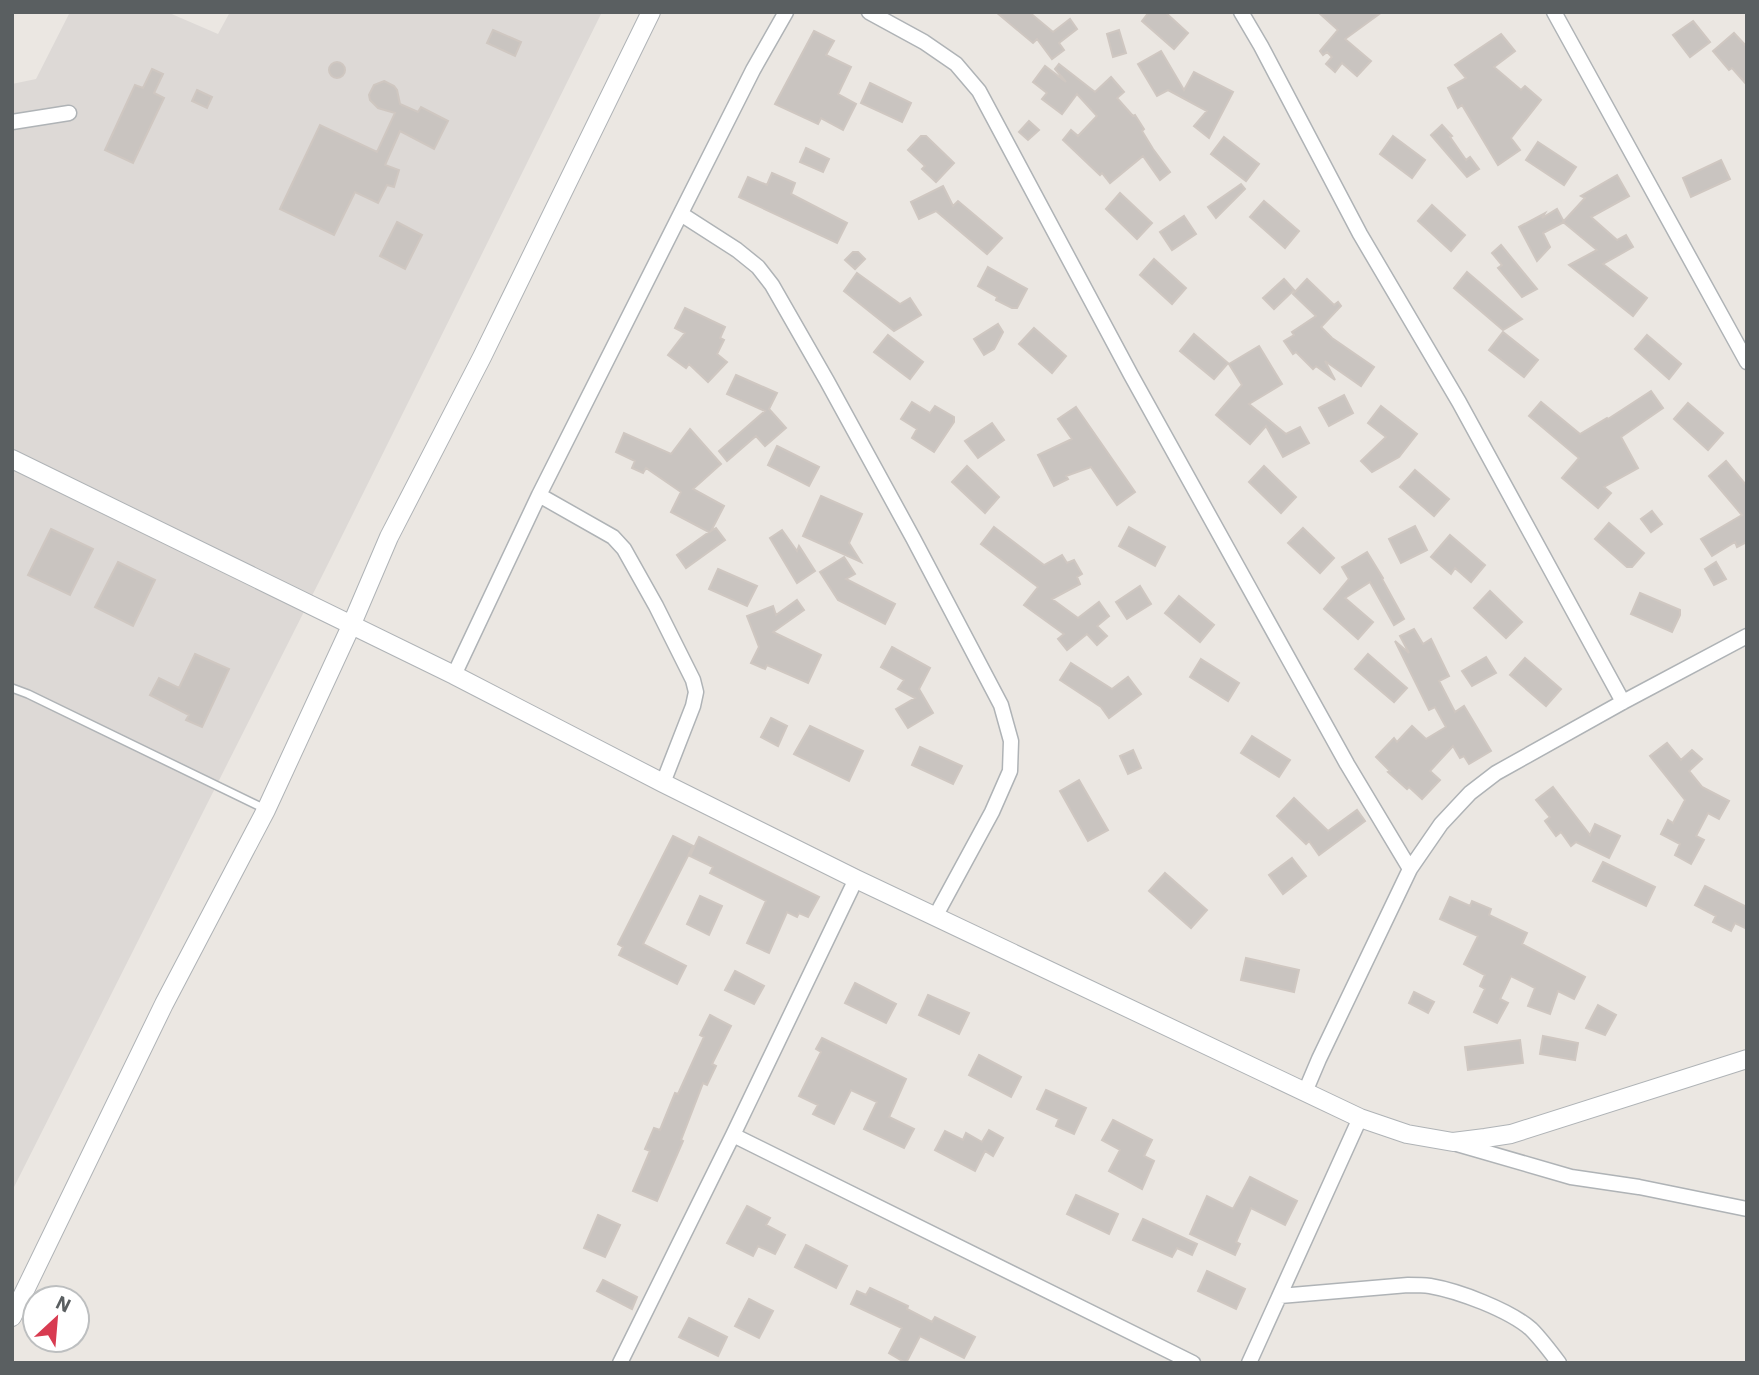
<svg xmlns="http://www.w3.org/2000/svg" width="1759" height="1375" font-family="'IBM Plex Sans',sans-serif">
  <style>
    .industrial { fill: #ddd9d6 }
    .building { fill: #c9c4c0; stroke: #cfc7c1; stroke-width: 2 }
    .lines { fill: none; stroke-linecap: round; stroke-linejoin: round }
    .service-casing { stroke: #afb3b6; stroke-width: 10 }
    .minor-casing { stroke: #afb3b6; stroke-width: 17 }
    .tertiary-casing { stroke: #afb3b6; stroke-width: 20 }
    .service { stroke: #fff; stroke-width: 7 }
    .minor { stroke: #fff; stroke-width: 14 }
    .tertiary { stroke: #fff; stroke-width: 18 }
  </style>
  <rect width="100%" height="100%" fill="#ebe7e2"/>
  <path class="industrial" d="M70 12H167L218 34 230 12H602L325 570 12 1191V84L36 79Z"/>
  <path class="building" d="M996 12H1029L1053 32 1070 19 1077 29 1059 43 1064 50 1052 59 1037 39 1033 43Z
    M1149 12H1165L1188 33 1174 49 1142 21Z
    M1318 12H1382L1345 39 1371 61 1357 76 1342 63 1335 72 1326 64 1332 57 1327 52 1323 55 1320 51 1338 30Z
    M1693 21 1710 42 1690 57 1673 35Z
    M493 30 521 42 515 56 487 43Z
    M1119 30 1126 53 1113 57 1107 34Z
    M814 31 834 41 826 55 851 67 838 94 856 104 843 130 821 118 818 124 775 104Z
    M1734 33 1747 47V85L1732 68 1729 70 1713 51Z
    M1501 34 1515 51 1494 67 1521 90 1525 86 1541 100 1511 138 1520 150 1498 165 1462 105 1458 108 1448 88 1466 78 1455 65Z
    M1161 51 1184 90 1194 72 1233 92 1209 138 1194 126 1207 111 1168 90 1157 96 1138 64Z
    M329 70a8 8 0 1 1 16 0a8 8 0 1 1-16 0Z
    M1059 64 1095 92 1111 77 1124 92 1117 98 1133 116 1135 115 1144 129 1142 131 1153 149 1170 172 1160 180 1143 156 1110 183 1102 173 1100 175 1063 140 1071 130 1078 136 1097 116 1077 94 1062 114 1042 99 1047 93 1033 82 1045 66 1066 82 1055 69Z
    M152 69 163 74 154 93 164 98 133 163 105 150 135 85 143 88Z
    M384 81 394 86 397 90 400 104 418 112 421 107 448 121 434 149 400 131 385 165 399 170 394 187 387 185 378 203 355 192 334 235 280 209 320 125 377 152 395 113 378 108 370 100 369 95 374 85Z
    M870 83 911 103 902 122 861 103Z
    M197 90 212 97 207 108 192 101Z
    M1029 121 1039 130 1028 140 1019 132Z
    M1442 125 1452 136 1450 137 1466 160 1470 157 1479 169 1467 177 1431 135Z
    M921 136H926L954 163 936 182 922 169 925 166 908 150Z
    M1393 136 1425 160 1412 178 1380 154Z
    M1224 137 1259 164 1246 181 1211 154Z
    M1538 142 1576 167 1564 185 1526 160Z
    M806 148 829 159 823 172 800 162Z
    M1721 160 1730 179 1691 197 1683 178Z
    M772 173 795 183 791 194 847 223 837 243 739 197 748 177 767 185Z
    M1617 175 1629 196 1591 217 1617 240 1626 235 1633 247 1603 264 1647 298 1633 316 1569 265 1597 250 1563 222 1585 198 1581 196Z
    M1241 184 1245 189 1216 218 1208 207Z
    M943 186 953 206 958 201 1002 238 987 254 936 211 919 219 911 202Z
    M1120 193 1152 223 1137 239 1106 209Z
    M1264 201 1299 231 1285 248 1250 217Z
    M1432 205 1465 235 1451 251 1418 221Z
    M1557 209 1564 222 1543 233 1550 247 1537 261 1519 227 1545 213 1542 218Z
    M1184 216 1196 234 1172 250 1160 232Z
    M397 222 422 235 405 269 380 256Z
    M1501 245 1537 289 1522 297 1498 268 1502 265 1492 253Z
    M853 252H858L865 259 855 269 845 260Z
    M1154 259 1186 288 1172 304 1140 275Z
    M988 267 1027 289 1017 308H1012L996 300 997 297 978 286Z
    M1467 272 1522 319 1503 330 1454 288Z
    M857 273 900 304 910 298 921 315 894 331 844 291Z
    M1284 279 1294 290 1274 309 1263 298Z
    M1307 279 1334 305 1338 302 1341 306 1321 327 1332 338 1374 367 1361 386 1325 361 1335 380 1316 366 1313 369 1296 352 1293 354 1284 341 1294 335 1292 332 1316 316 1293 294Z
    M685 308 725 327 720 338 724 340 717 354 727 362 708 382 689 364 686 368 668 355 685 333 675 328Z
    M998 324 1003 332 994 349 984 355 974 339Z
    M1034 328 1066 356 1052 373 1019 344Z
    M1503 332 1538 360 1524 377 1489 350Z
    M1194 334 1228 363 1214 379 1180 351Z
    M888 335 923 362 910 379 874 352Z
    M1647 335 1681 364 1669 379 1635 349Z
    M1259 346 1282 384 1249 404 1286 434 1300 427 1309 443 1283 457 1266 426 1250 444 1216 415 1242 385 1229 364Z
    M736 375 777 393 769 409 786 428 765 446 756 436 727 461 719 451 765 411 727 394Z
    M1651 391 1663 408 1621 437 1638 468 1604 487 1611 493 1598 508 1562 478 1579 458 1529 416 1541 402 1580 434 1607 418 1608 419Z
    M1344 395 1353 413 1329 426 1319 408Z
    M912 402 930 413 935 406 954 417V422L934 452 912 438 917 429 901 419Z
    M1688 403 1723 433 1708 450 1674 419Z
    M1381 406 1417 434 1399 457 1372 472 1361 461 1386 437 1368 423Z
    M1076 407 1135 492 1117 505 1091 467 1066 476 1068 479 1054 486 1038 455 1072 439 1058 419Z
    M992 423 1004 440 978 458 965 441Z
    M690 429 721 464 693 489 724 506 711 531 716 528 725 540 686 568 677 555 709 532 671 512 681 492 646 468 643 473 632 468 635 461 616 452 624 433 671 454Z
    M777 446 819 467 809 486 768 465Z
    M1726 461 1747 486V542L1737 547 1735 542 1712 556 1701 539 1742 515 1709 476Z
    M967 466 999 497 985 513 952 482Z
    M1264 466 1296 497 1281 513 1249 482Z
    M1415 470 1449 499 1434 516 1400 487Z
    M821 496 862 514 849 543 861 562 803 536Z
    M1652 511 1662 524 1651 532 1641 519Z
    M1609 523 1644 553 1632 567H1627L1595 539Z
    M1415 526 1427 550 1401 563 1389 539Z
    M994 527 1044 565 1062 555 1067 563 1074 560 1082 574 1077 577 1080 584 1052 599 1078 618 1099 602 1109 616 1097 626 1107 636 1097 645 1087 634 1067 650 1058 639 1064 634 1024 605 1038 587 981 544Z
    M1129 527 1165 547 1155 566 1119 546Z
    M1303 528 1334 558 1320 573 1288 543Z
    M51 529 93 549 70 595 28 575Z
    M782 530 797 551 799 546 815 571 797 583 770 538Z
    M1450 535 1485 565 1471 582 1455 568 1451 574 1431 557Z
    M1367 552 1383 578 1382 579 1404 619 1394 625 1370 582 1345 598 1373 622 1358 639 1324 609 1349 579 1342 567Z
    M844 557 855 574 846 579 895 604 885 624 838 600 820 572Z
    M118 562 155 580 133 626 95 607Z
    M1716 562 1726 579 1714 585 1705 569Z
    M718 569 757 586 747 606 709 589Z
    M1140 586 1151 604 1127 619 1116 602Z
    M1490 591 1522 622 1506 638 1474 608Z
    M1640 593 1680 610V615L1672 632 1631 614Z
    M1179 596 1214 625 1200 642 1165 613Z
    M797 600 804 610 773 632 821 655 808 683 767 665 765 669 751 663 759 647 747 616 773 606 776 615Z
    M1414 629 1423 644 1431 639 1449 676 1439 681 1455 712 1464 706 1491 751 1469 764 1464 756 1460 758 1453 746 1430 771 1440 780 1422 799 1409 787 1407 789 1388 772 1390 771 1376 757 1394 738 1397 742 1412 726 1426 739 1446 727 1435 707 1429 710 1395 641 1409 653 1400 636Z
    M892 647 930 668 919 689 933 713 908 728 896 709 915 698 898 689 904 680 881 667Z
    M195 654 229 669 202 727 186 720 189 715 150 695 159 678 179 688Z
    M1368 654 1407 688 1394 702 1355 669Z
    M1486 657 1496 673 1472 686 1462 671Z
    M1525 658 1561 689 1546 706 1510 675Z
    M1201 659 1239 683 1228 701 1190 677Z
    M1071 663 1112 689 1128 677 1141 694 1109 718 1101 707 1060 680Z
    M771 718 787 726 778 746 761 737Z
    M810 726 863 751 849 781 794 754Z
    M1252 736 1290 760 1279 777 1241 753Z
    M1667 743 1681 760 1692 750 1702 759 1689 771 1702 787 1729 801 1719 819 1708 813 1696 836 1704 840 1691 864 1675 855 1680 844 1661 834 1668 820 1673 823 1685 800 1650 756Z
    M920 747 962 766 953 784 912 765Z
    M1133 750 1141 768 1128 774 1120 756Z
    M1079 780 1108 830 1088 841 1060 791Z
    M1553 787 1590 835 1595 824 1620 836 1609 858 1576 842 1571 846 1561 832 1556 836 1545 821 1550 817 1536 800Z
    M1294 798 1328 831 1357 810 1365 821 1319 855 1309 841 1306 844 1277 816Z
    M673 836 693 846 643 944 686 966 677 984 619 955 623 947 618 944Z
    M699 837 819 897 808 917 799 913 797 917 787 912 769 953 747 943 766 901 710 873 713 867 690 856Z
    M1292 858 1306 876 1283 894 1269 875Z
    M1603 862 1655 887 1646 906 1593 881Z
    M1165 873 1207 910 1191 928 1149 891Z
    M1705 886 1747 907V929L1735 923 1731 931 1713 922 1716 916 1695 905Z
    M700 896 722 906 709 935 687 924Z
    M1450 897 1470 906 1472 901 1491 909 1489 915 1527 933 1522 944 1585 977 1574 999 1558 991 1550 1014 1528 1006 1535 988 1511 976 1500 999 1508 1003 1497 1023 1474 1012 1485 989 1480 986 1485 975 1464 964 1478 936 1440 919Z
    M1246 958 1299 970 1294 992 1241 980Z
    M735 971 764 986 754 1004 725 990Z
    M855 983 896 1004 886 1023 845 1003Z
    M1414 992 1434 1002 1428 1013 1409 1003Z
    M928 995 969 1013 959 1034 919 1015Z
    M1598 1005 1616 1015 1605 1035 1586 1028Z
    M710 1015 731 1026 712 1064 716 1066 707 1085 703 1083 681 1140 683 1141 657 1201 633 1191 650 1151 645 1149 654 1128 660 1130 675 1093 678 1094 704 1037 700 1035Z
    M1543 1036 1578 1043 1575 1060 1540 1054Z
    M822 1038 906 1079 889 1117 914 1129 904 1148 864 1129 877 1102 851 1090 834 1124 813 1114 818 1105 799 1096 821 1052 816 1049Z
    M1520 1040 1523 1063 1468 1070 1465 1047Z
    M979 1055 1021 1077 1011 1097 969 1075Z
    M1046 1090 1086 1108 1074 1134 1056 1126 1059 1119 1037 1109Z
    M1113 1120 1152 1140 1144 1156 1154 1161 1142 1189 1109 1171 1120 1150 1102 1140Z
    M989 1130 1003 1138 993 1156 985 1151 975 1171 935 1150 945 1131 963 1140 966 1133 982 1142Z
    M1250 1177 1297 1201 1285 1225 1251 1208 1236 1242 1240 1244 1235 1255 1190 1234 1207 1196 1233 1209Z
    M1076 1195 1118 1214 1109 1234 1067 1214Z
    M747 1206 770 1218 766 1225 785 1235 775 1254 758 1246 753 1256 727 1243Z
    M598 1215 620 1225 605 1257 584 1248Z
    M1143 1219 1197 1244 1192 1255 1177 1248 1172 1257 1133 1240Z
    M806 1245 847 1266 836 1288 795 1267Z
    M1207 1271 1245 1289 1236 1309 1198 1291Z
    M603 1280 637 1297 632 1309 597 1291Z
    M870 1288 908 1306 907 1309 932 1322 935 1317 975 1337 964 1358 920 1336 906 1363 889 1353 902 1328 851 1304 857 1291 866 1295Z
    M749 1299 773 1311 759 1338 735 1326Z
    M689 1318 727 1337 718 1356 679 1337Z"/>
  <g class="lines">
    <defs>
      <path id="service" d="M12 688 28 694 265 809"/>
      <path id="minor" d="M869 12 924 42 956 64 979 91 1131 375 1347 764 1410 869
        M1241 12 1261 46 1360 234 1459 402 1623 702
        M1554 12 1747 362
        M12 122 69 113
        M681 214 737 250 758 267 772 285 827 381 913 538 1001 705 1011 741 1010 771 992 812 935 917
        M539 495 613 537 624 549 656 606 693 680 696 692 693 706 663 783
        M454 675 539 495 753 70 786 12
        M1305 1092 1319 1059 1410 869 1441 824 1470 793 1496 773 1623 702 1747 636
        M733 1135 1193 1363
        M1457 1144 1571 1177 1639 1187 1747 1209
        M1280 1296 1408 1285C1416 1285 1423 1285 1430 1286 1459 1291 1509 1310 1531 1329 1541 1339 1550 1351 1559 1363
        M620 1363 733 1135 856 879
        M1249 1363 1360 1118"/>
      <path id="tertiary" d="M12 459 454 675 663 783 856 879 1360 1118 1407 1134 1453 1142 1485 1138 1511 1134 1747 1059
        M12 1317 164 1004 266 810 351 626 389 537 482 357 651 12"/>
    </defs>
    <use href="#service" class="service-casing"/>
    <use href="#minor" class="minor-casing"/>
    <use href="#tertiary" class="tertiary-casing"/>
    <use href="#service" class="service"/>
    <use href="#minor" class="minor"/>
    <use href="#tertiary" class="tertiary"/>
  </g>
  <rect width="1759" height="1375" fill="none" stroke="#5a5f61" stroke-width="28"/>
  <g transform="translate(56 1319) rotate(26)"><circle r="33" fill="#ffffff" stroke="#bdbfc0" stroke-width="2"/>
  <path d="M0-5L12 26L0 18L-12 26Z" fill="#d83b51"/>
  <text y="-10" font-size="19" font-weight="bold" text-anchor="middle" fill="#5a5f61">N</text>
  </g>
</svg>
